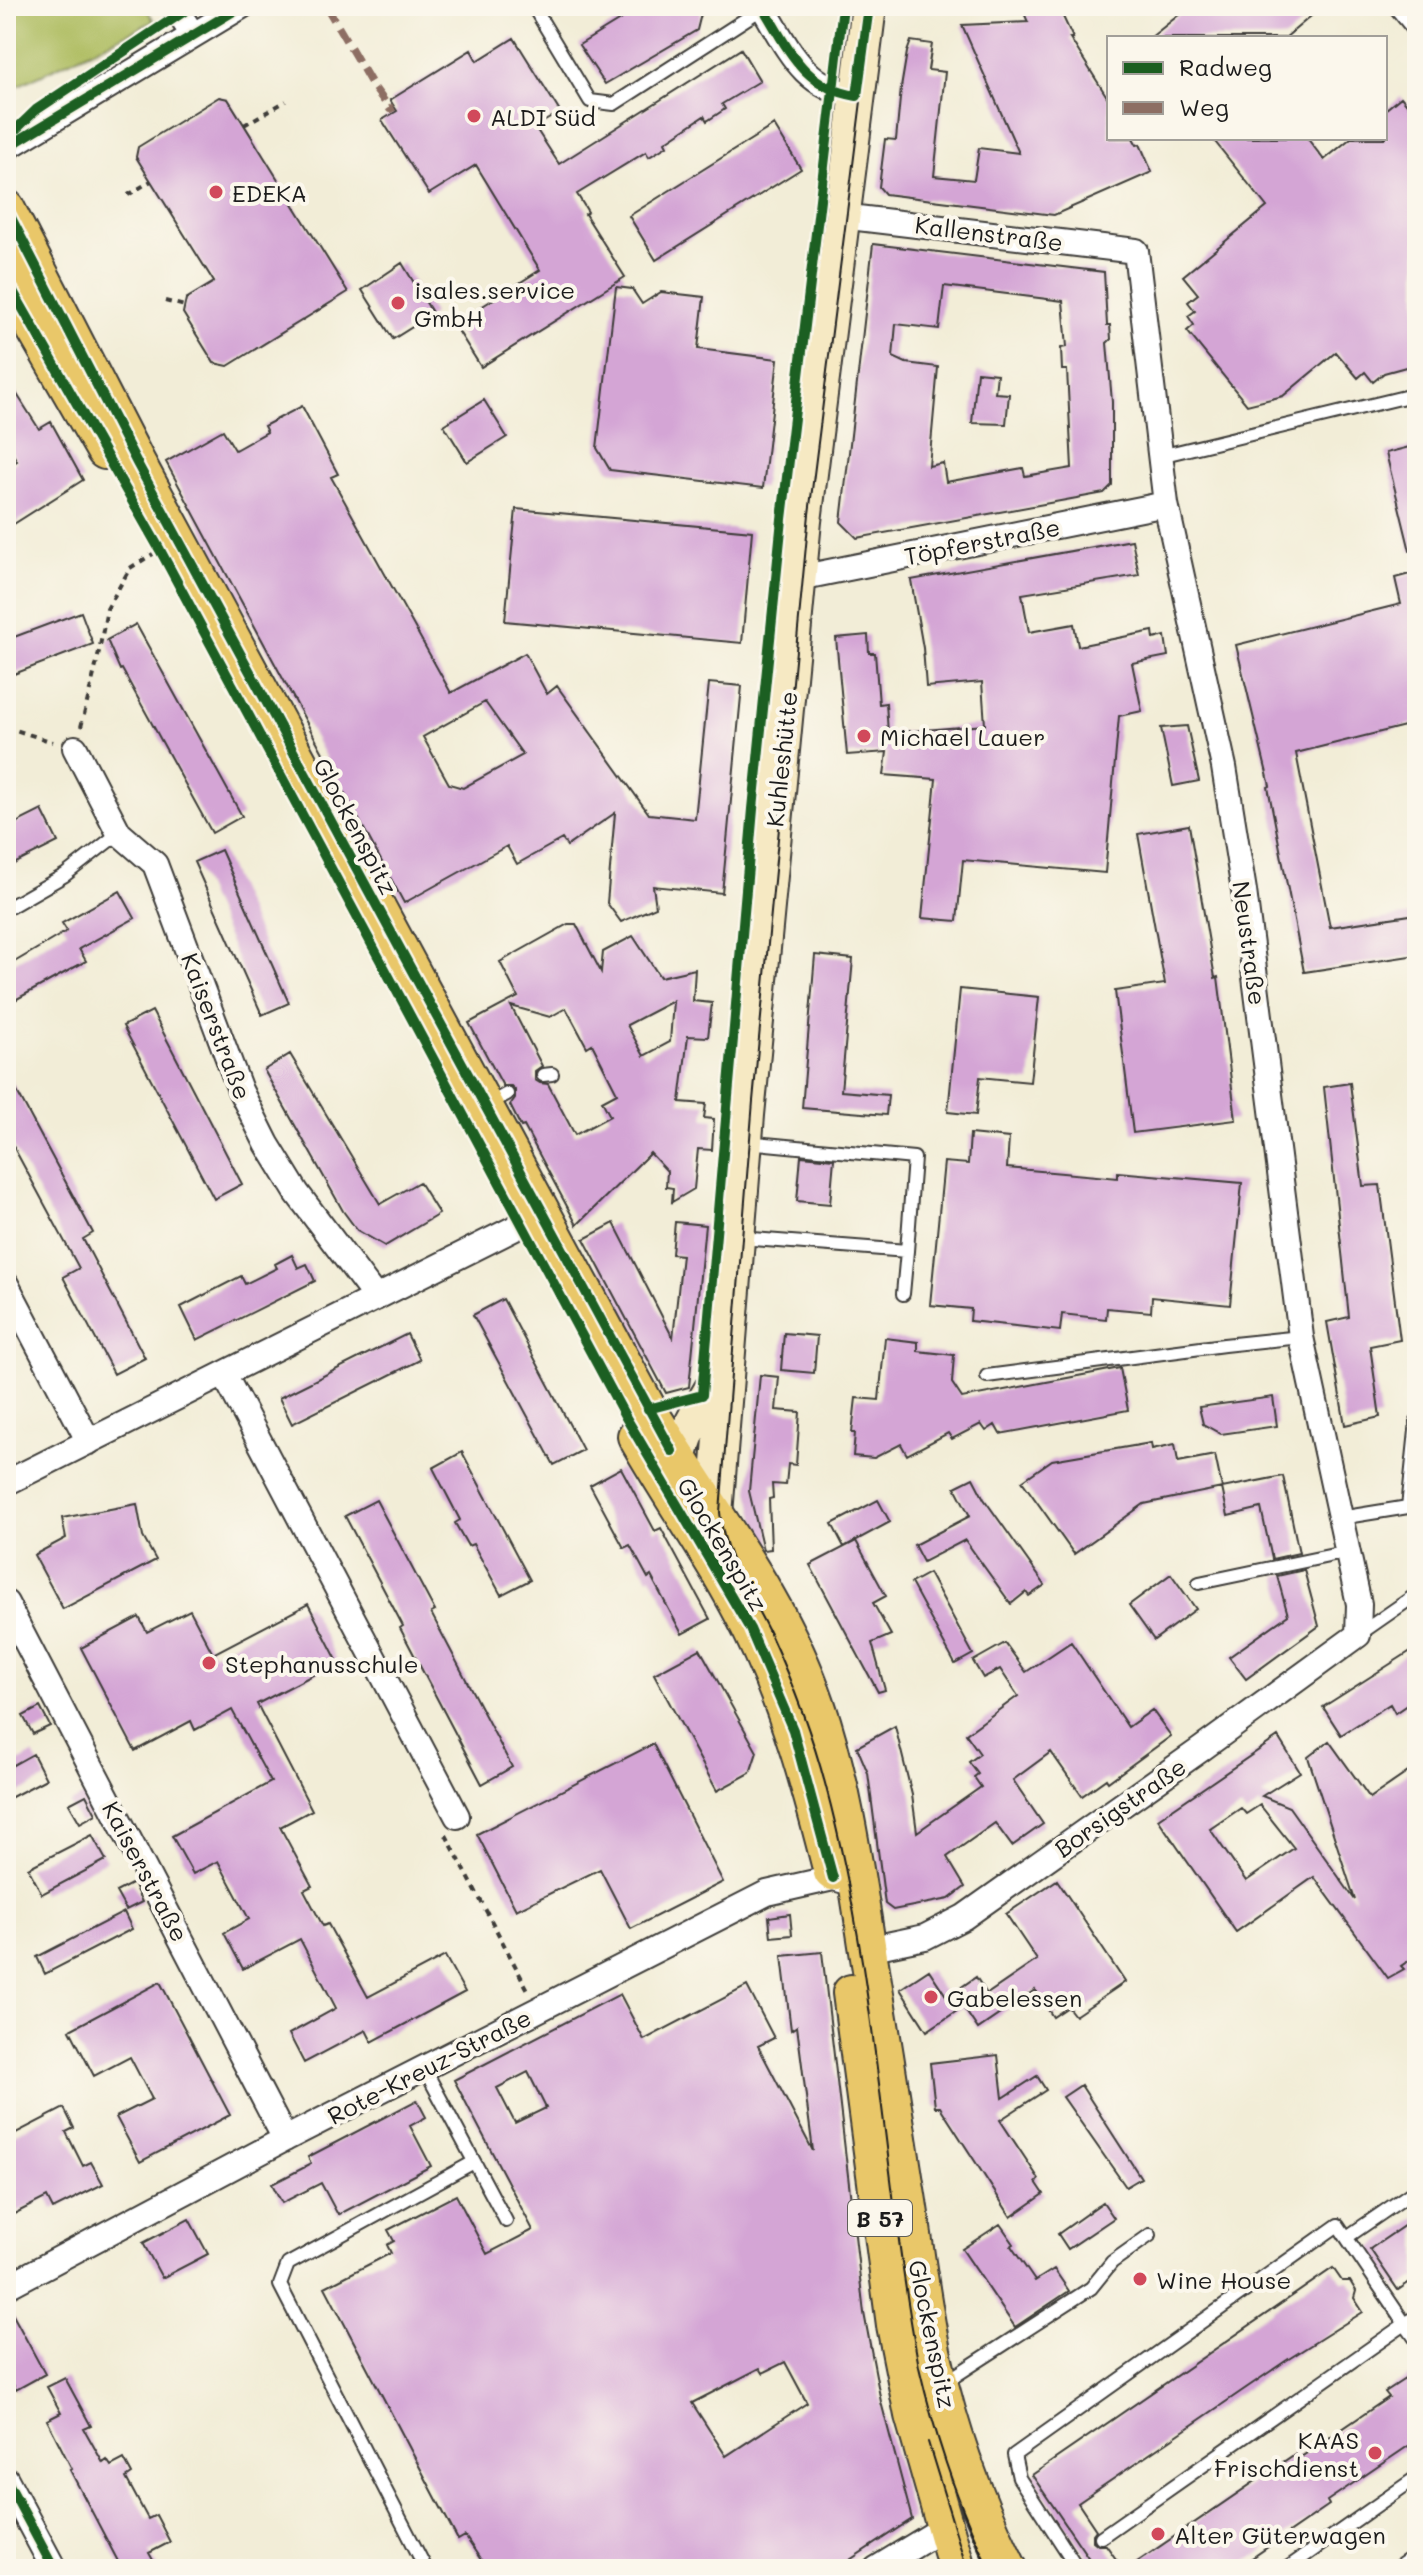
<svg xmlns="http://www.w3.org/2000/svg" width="1423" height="2575" font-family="Mali,sans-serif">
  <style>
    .green { fill: #adbc5f; stroke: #646c3e; stroke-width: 2 }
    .building { fill: #d4a5d5; fill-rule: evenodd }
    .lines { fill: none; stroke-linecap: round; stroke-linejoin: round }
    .lane-casing { stroke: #3c3b38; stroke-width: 16 }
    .street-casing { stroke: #3c3b38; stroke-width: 28 }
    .secondary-casing { stroke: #3c3b38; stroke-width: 38 }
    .primary-casing { stroke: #3c3b38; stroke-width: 40 }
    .path { stroke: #3c3b38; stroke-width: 4; stroke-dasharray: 6 6; stroke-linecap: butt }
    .lane { stroke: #fff; stroke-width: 12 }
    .street { stroke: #fff; stroke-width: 24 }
    .secondary { stroke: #f6e9c3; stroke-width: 34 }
    .primary { stroke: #e9c769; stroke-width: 36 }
    .tram { stroke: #1c1c1c; stroke-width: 2 }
    .quiet { stroke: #8d6e63; stroke-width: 8; stroke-dasharray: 16 8; stroke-linecap: butt }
    .cycleway-casing { stroke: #fbf7ec; stroke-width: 15 }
    .cycleway { stroke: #1b5e20; stroke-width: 10 }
    .poi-dot { fill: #d1495b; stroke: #fbf7ec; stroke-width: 3 }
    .labels { text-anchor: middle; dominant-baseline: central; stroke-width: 8; stroke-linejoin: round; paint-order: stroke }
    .shield { fill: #fbf7ec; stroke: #5f5e5a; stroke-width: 2 }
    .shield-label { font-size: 22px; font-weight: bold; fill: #1c1c1c }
    .poi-label { font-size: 24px; fill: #1c1c1c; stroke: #fbf7ec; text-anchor: start }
    .street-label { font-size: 24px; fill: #1c1c1c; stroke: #fbf7ec }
  </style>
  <rect width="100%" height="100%" fill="#fbf7ec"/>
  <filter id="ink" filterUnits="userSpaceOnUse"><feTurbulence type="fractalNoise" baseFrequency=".0125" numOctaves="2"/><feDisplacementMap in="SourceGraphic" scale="16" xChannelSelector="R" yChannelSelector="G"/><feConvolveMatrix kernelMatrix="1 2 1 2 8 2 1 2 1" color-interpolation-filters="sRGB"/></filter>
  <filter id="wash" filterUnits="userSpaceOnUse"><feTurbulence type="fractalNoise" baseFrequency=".006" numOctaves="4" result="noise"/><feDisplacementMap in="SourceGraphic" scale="32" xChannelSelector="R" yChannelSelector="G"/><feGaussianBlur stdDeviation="1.8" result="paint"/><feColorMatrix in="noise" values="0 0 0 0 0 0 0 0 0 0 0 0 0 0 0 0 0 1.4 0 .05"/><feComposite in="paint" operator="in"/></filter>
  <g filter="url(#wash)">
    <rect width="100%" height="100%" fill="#f2edd7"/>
    <path class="green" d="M6 6H145L154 21 15 87 6 69Z"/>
    <g id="blocks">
      <path class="building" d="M703 6 697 30 605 84 579 45 641 7Z
        M1021 6H1058L1073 38H1070L1109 100V138H1133L1137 145 1140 144 1152 172 1054 215 885 194 879 187 885 139 896 140 901 88 907 52 911 41 932 44 928 70 945 72 934 176 974 180 979 148 1019 153 962 25 1028 22Z
        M1190 6H1323L1285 38H1150Z
        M514 38 560 112 535 127 559 164 741 49 760 81 722 104 725 109 707 121 704 116 665 142 667 146 649 157 646 152 577 194 588 212 585 214 625 277 481 367 454 324 540 270 476 165 429 194 382 120 397 111 390 100 471 50 477 61Z
        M219 97 228 99 348 292 228 366 214 363 183 313 186 299 214 282 136 157 138 147Z
        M1401 97 1417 116V364L1384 373 1373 382 1365 372 1358 378 1336 352 1283 396 1247 405 1187 331 1194 325 1188 316 1195 311 1188 302 1198 294 1183 276 1267 207 1212 138H1307L1324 160 1351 138H1385V110Z
        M774 125 801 169 656 260 629 216Z
        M873 244 1104 272 1107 325H1110L1111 339 1107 343 1112 402V485L1104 493 857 538 841 522ZM944 286 1063 301 1067 347 1061 348 1062 370H1067L1072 468 1025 476 1023 468 946 482 943 463 929 466 938 367 906 363 893 357 896 324 939 329Z
        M402 263 433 314 393 339 362 290Z
        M616 287 632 289 642 304 661 292 704 297 698 349 778 359 763 488 610 470 597 448Z
        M977 372 997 374 995 393 1009 394 1006 424 972 423Z
        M6 377 39 429 51 422 83 480 6 529V468L17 461 6 443Z
        M484 400 507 437 467 462 444 425Z
        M302 406 338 474 331 477 451 693 525 653 547 694 557 686 649 814 695 819 709 683 742 686 722 893 653 886 656 907 621 922 607 903 615 813 567 846 562 839 517 864 507 846 404 903 166 462 223 430 235 450 267 432 264 426ZM485 702 523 755 463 788 449 784 423 737Z
        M1417 445V550L1410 551 1386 453Z
        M516 509 752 531 742 643 505 621Z
        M1132 540 1139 575 1022 594 1029 632 1074 624 1078 646 1153 631 1154 639 1165 636 1168 656 1132 663 1142 711 1119 716 1105 873 963 860 957 921 922 918 936 779 884 775 887 752 847 755 836 638 868 635 869 653H875L879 704 886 703 888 733 985 725 982 682 926 687 923 648 911 580Z
        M1417 572V723L1296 753 1330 927 1417 914V955L1304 972 1268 787 1270 786 1236 645 1401 604 1395 578Z
        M81 612 93 644 6 677V640Z
        M136 624 242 816 212 833 122 669 120 670 107 640Z
        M1187 726 1199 781 1173 786 1161 728Z
        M42 810 58 842 6 868V828Z
        M1189 825 1215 978 1218 977 1236 1120 1133 1133 1115 991 1165 984 1138 834Z
        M221 850 289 1003 262 1015 194 862Z
        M120 891 135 918 79 949 86 961 6 1005V967L67 931 62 923Z
        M568 924H576L601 972 603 952 633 936 660 977 695 969 693 1001 712 1003 708 1037 688 1036 680 1102 706 1104 704 1118 714 1119 712 1150 698 1149 694 1189 672 1202 673 1188 666 1187 667 1171 650 1153 577 1225 524 1126 521 1127 510 1105 515 1098V1090L511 1086H503L469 1023 518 997 500 962ZM673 1001 670 1042 644 1056 627 1025ZM511 1006 550 1017 566 1008 587 1047 592 1044 617 1093 602 1101 610 1116 575 1135 548 1084 540 1083 535 1080V1071L542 1066Z
        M815 955 853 959 841 1091 888 1095 886 1115 802 1108Z
        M960 989 1039 997 1030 1082 980 1077 976 1115 948 1112Z
        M152 1011 242 1184 214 1199 123 1026Z
        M290 1054 380 1204 419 1182 439 1214 385 1246 357 1230 343 1211 264 1070Z
        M6 1071 93 1233 83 1239 145 1358 114 1374 63 1277 79 1268 6 1133Z
        M1350 1083 1363 1186 1380 1185 1400 1340 1370 1346 1380 1417 1345 1425 1327 1322 1349 1317 1324 1087Z
        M970 1134 1009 1138 1007 1168 1118 1178V1172L1242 1183 1230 1305 1152 1297 1151 1312 1107 1308 1106 1319 1062 1314 1060 1331 970 1321 971 1309 930 1305 944 1162 968 1164Z
        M801 1156 834 1159 830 1204 797 1201Z
        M675 1222 705 1225 689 1387 666 1393 584 1239 614 1223 673 1338 682 1255 672 1254Z
        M292 1255 298 1268 307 1264 315 1281 197 1340 181 1307 241 1276 245 1284 277 1268 275 1264Z
        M503 1299 583 1450 554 1465 473 1315Z
        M784 1333 817 1336 814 1373 781 1370Z
        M407 1334 420 1360 292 1424 279 1398Z
        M885 1338 918 1342V1351L954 1355 952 1383 962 1398 1120 1368 1128 1410 1000 1434 995 1425 986 1431 981 1424 952 1439 948 1433 907 1455 901 1444 874 1458 853 1456 855 1433H852L856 1398 879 1400Z
        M760 1375 779 1377 776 1410 800 1412 796 1465 788 1464 786 1485 772 1484 773 1498 769 1499 771 1549 763 1550 749 1491Z
        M1273 1397 1277 1426 1221 1434 1203 1424 1199 1407Z
        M1151 1443 1152 1449 1175 1444 1178 1462 1215 1455 1222 1488 1144 1504 1074 1554 1022 1481 1052 1460Z
        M462 1452 530 1580 501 1595 473 1544 468 1546 455 1523 460 1520 433 1468Z
        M621 1468 655 1531 661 1528 710 1619 682 1634 651 1576 648 1578 630 1545 624 1548 590 1485Z
        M1283 1476 1299 1553 1272 1559 1261 1508 1228 1516 1222 1488Z
        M973 1478 984 1499 1045 1585 1029 1596 1026 1592 1011 1604 965 1540 923 1562 914 1545 970 1516 955 1487Z
        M376 1500 435 1611 431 1613 512 1767 482 1784 400 1628 403 1626 345 1516Z
        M878 1500 890 1522 844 1547 832 1524Z
        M137 1504 143 1537 156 1560 63 1609 34 1555 66 1538 62 1518Z
        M856 1541 886 1596 873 1603 891 1635 872 1643 885 1690 878 1692 810 1565Z
        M1304 1570 1319 1626 1246 1679 1229 1657 1288 1615 1277 1576Z
        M929 1573 973 1654 955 1664 911 1583Z
        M1171 1574 1196 1609 1154 1640 1129 1605Z
        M308 1604 338 1662 257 1704 312 1810 280 1827 312 1886 304 1890 323 1926 328 1924 368 1997 445 1956 465 1992 372 2042 366 2030 304 2063 289 2034 336 2008 300 1939 243 1969 224 1933 249 1919 218 1861 193 1874 172 1836 271 1782 232 1710 195 1730 191 1721 135 1751 81 1648 139 1617 147 1632 190 1610 213 1654Z
        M1071 1642 1128 1727 1152 1710 1171 1736 1108 1782 1106 1779 1082 1796 1051 1752 1013 1780 1043 1824 1012 1846 995 1823 947 1857 965 1887 949 1899 893 1910 885 1904 868 1773 857 1747 895 1726 912 1795 917 1832 981 1787 974 1777 978 1774 969 1762 980 1754 966 1734 1018 1696 1000 1669 983 1678 973 1661 1005 1643 1026 1672Z
        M1417 1647V1698L1395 1713 1390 1704 1341 1735 1323 1707Z
        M700 1649 757 1752 750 1773 717 1791 654 1674Z
        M40 1707 50 1726 33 1734 23 1716Z
        M1278 1737 1300 1772 1262 1796 1289 1807 1355 1900 1308 1757 1329 1741 1370 1798 1417 1766V1955L1401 1966 1404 1969 1388 1978 1314 1877 1236 1932 1158 1819ZM1260 1805 1294 1848 1246 1881 1210 1829 1241 1808 1246 1814Z
        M653 1744 723 1882 631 1929 600 1869 516 1910 477 1834Z
        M33 1754 46 1779 6 1800V1769Z
        M86 1795 96 1814 80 1823 69 1804Z
        M92 1835 106 1860 42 1894 28 1868Z
        M1057 1880 1125 1982 1075 2016 1068 2007 1053 2017 1035 1990 978 2029 963 2007 927 2031 900 1989 929 1970 947 1997 976 1977 987 1994 1037 1960 1006 1914Z
        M133 1883 142 1902 126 1910 116 1892Z
        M124 1912 132 1929 45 1974 37 1957Z
        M790 1914 792 1935 771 1937 769 1917Z
        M822 1952 864 2313 881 2402 912 2519 836 2569H487L465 2536 458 2540 325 2287 391 2253 387 2245 394 2241 388 2230 456 2195 487 2254 533 2230 454 2080 620 1994 644 2040 747 1986 774 2038 758 2046 813 2151 797 2026 791 2030 782 1956ZM528 2072 546 2108 515 2123 497 2088ZM785 2362 807 2403 726 2456 692 2403 760 2368 763 2373Z
        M160 1982 230 2115 140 2162 116 2117 152 2099 130 2057 94 2076 70 2030Z
        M998 2055 1003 2098 1037 2076 1046 2090 1000 2120 1039 2179 1036 2182 1044 2194 1011 2217 940 2107H935L930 2063Z
        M1081 2085 1141 2178 1126 2187 1063 2097Z
        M417 2100 426 2117 410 2126 431 2166 338 2215 321 2183 282 2203 272 2184 311 2164 308 2157Z
        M64 2108 74 2128 66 2132 83 2166 91 2162 103 2184 53 2209 47 2197 6 2218V2138Z
        M1103 2202 1114 2218 1068 2249 1058 2234Z
        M1417 2217V2277L1398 2290 1370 2249Z
        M189 2219 208 2254 162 2278 143 2243Z
        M1000 2224 1014 2244 1011 2246 1035 2281 1054 2269 1069 2291 1015 2327 962 2249Z
        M1333 2268 1342 2281H1350L1356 2291 1354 2298 1363 2312 1287 2360 1078 2503 1096 2530 1093 2534V2541L1098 2545H1106L1123 2569H1096L1032 2475Z
        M6 2302 45 2374 16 2390 6 2371Z
        M1417 2371V2440L1327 2501 1329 2505 1236 2569H1127L1295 2454 1298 2459 1389 2397 1385 2392Z
        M65 2378 91 2426 84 2429 103 2463 107 2460 111 2466 124 2459 132 2474 126 2478 148 2519 156 2515 170 2542 149 2553 158 2569H122L70 2470 72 2469 47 2420 61 2413 47 2387Z"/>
    </g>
  </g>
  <g filter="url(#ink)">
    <use href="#blocks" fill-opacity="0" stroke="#3c3b38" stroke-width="2"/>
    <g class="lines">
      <defs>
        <path id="lane" d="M533 6 590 101 614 104 763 8
          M1394 6 1417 34
          M1160 456 1417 394
          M6 909 65 875 119 833
          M543 1075 552 1074
          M487 1105 507 1094
          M740 1238 907 1251 914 1158 746 1142
          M903 1294 907 1251
          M987 1376 1224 1345 1301 1337
          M1340 1518 1408 1507 1417 1421
          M1199 1583 1348 1552
          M1358 1635 1417 1594
          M424 2068 506 2221
          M1347 2237 1417 2189
          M944 2383 1091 2288 1112 2262 1150 2235
          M1101 2537 1405 2324 1417 2341
          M426 2569 280 2285 288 2264 474 2162
          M1078 2569 1019 2478 1014 2455 1338 2225 1405 2324 1417 2316
          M1286 2569 1417 2477
          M1395 2569 1417 2554"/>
        <path id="street" d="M174 6 193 35
          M762 6C788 48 803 88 857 96
          M6 148 242 6
          M841 216 1136 251 1166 504 1224 767 1244 891 1301 1337 1359 1604 1358 1635 1200 1750 964 1917 925 1937 868 1949
          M799 578 1166 504
          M75 748 119 833 155 864 240 1090 267 1144 297 1193 376 1298
          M6 1284 89 1442
          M224 1374 457 1816
          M6 1483 543 1214
          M6 1603 285 2139
          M6 2287 285 2139 767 1893 833 1878 849 1882
          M6 2479 54 2569
          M876 2569 945 2527"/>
        <path id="secondary" d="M678 1480C676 1438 703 1408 721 1372
          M715 1514 747 1115 804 521 869 6"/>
        <path id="primary" d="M6 208 137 463 648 1409C706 1507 779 1595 816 1703 842 1778 855 1867 867 1945 880 2024 893 2104 905 2183 915 2242 921 2302 934 2360 950 2432 976 2503 1009 2569
          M6 279 105 451
          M636 1436C673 1501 718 1563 751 1630 789 1707 811 1789 832 1872
          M851 1993 895 2325 913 2415 957 2569"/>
      </defs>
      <use href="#lane" class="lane-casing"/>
      <use href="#street" class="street-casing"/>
      <use href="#secondary" class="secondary-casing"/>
      <use href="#primary" class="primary-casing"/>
      <path class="path" d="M244 125 286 101
        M128 195 151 181
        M165 301 185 306
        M6 727 53 742
        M81 727 97 662 107 609 130 568 153 554
        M446 1835 528 1990"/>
      <use href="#lane" class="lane"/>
      <use href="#street" class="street"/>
      <use href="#secondary" class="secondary"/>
      <use href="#primary" class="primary"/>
      <path class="tram" d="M873 6 809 514 753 1101 720 1512C723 1557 751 1594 770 1634 793 1684 812 1734 826 1787 877 1977 883 2175 919 2367 935 2436 958 2505 989 2569
        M928 2442 967 2569"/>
      <path class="quiet" d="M326 6 373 86 390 109 394 107"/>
      <defs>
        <path id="cycleway" d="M762 6C788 48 803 88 857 96L869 6
          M7 138 36 110 192 6
          M6 148 242 6
          M6 208 137 463 672 1451
          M6 279 160 550 625 1416 750 1629 793 1730 833 1878
          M648 1409 702 1395 753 809 782 519 843 6
          M6 2479 54 2569"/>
      </defs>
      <use href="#cycleway" class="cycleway-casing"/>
      <use href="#cycleway" class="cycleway"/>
    </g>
  </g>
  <g class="poi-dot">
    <circle cx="474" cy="116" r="8"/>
    <circle cx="216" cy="192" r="8"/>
    <circle cx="398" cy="303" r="8"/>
    <circle cx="864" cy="736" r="8"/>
    <circle cx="209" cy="1663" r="8"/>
    <circle cx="931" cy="1997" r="8"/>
    <circle cx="1140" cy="2279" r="8"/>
    <circle cx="1375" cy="2453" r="8"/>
    <circle cx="1158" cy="2534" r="8"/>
  </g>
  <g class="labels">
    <rect class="shield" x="848" y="2200" width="64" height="36" rx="6"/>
    <g class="shield-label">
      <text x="880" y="2218">B 57</text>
    </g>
    <g class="poi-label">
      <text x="490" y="116">ALDI Süd</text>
      <text x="232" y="192">EDEKA</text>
      <text x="414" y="289">isales.service<tspan x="414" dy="28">GmbH</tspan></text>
      <text x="880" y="736">Michael Lauer</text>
      <text x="225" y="1663">Stephanusschule</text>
      <text x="947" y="1997">Gabelessen</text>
      <text x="1156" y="2279">Wine House</text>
      <text x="1359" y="2439" text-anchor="end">KAAS<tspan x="1359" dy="28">Frischdienst</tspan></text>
      <text x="1174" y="2534">Alter Güterwagen</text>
    </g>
    <g class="street-label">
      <text transform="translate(989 233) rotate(7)">Kallenstraße</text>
      <text transform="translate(982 541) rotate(-11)">Töpferstraße</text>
      <text transform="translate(781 759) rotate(-84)">Kuhleshütte</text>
      <text transform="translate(356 826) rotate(62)">Glockenspitz</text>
      <text transform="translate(1250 943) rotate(82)">Neustraße</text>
      <text transform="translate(217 1026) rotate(69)">Kaiserstraße</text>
      <text transform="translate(723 1544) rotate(59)">Glockenspitz</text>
      <text transform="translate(1120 1807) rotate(-35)">Borsigstraße</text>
      <text transform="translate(146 1871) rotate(62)">Kaiserstraße</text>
      <text transform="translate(429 2066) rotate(-27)">Rote-Kreuz-Straße</text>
      <text transform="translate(933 2334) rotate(78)">Glockenspitz</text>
    </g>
  </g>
  <rect width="1423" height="2575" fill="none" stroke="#fbf7ec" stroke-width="32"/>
  <rect x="1107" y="36" width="280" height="104" fill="#fbf7ec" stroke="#a29f99" stroke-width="2"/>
  <rect x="1123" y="62" width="40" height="12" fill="#1b5e20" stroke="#a29f99" stroke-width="2"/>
  <text x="1179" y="76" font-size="24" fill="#1c1c1c">Radweg</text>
  <rect x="1123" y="102" width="40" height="12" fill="#8d6e63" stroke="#a29f99" stroke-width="2"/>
  <text x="1179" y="116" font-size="24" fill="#1c1c1c">Weg</text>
</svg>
